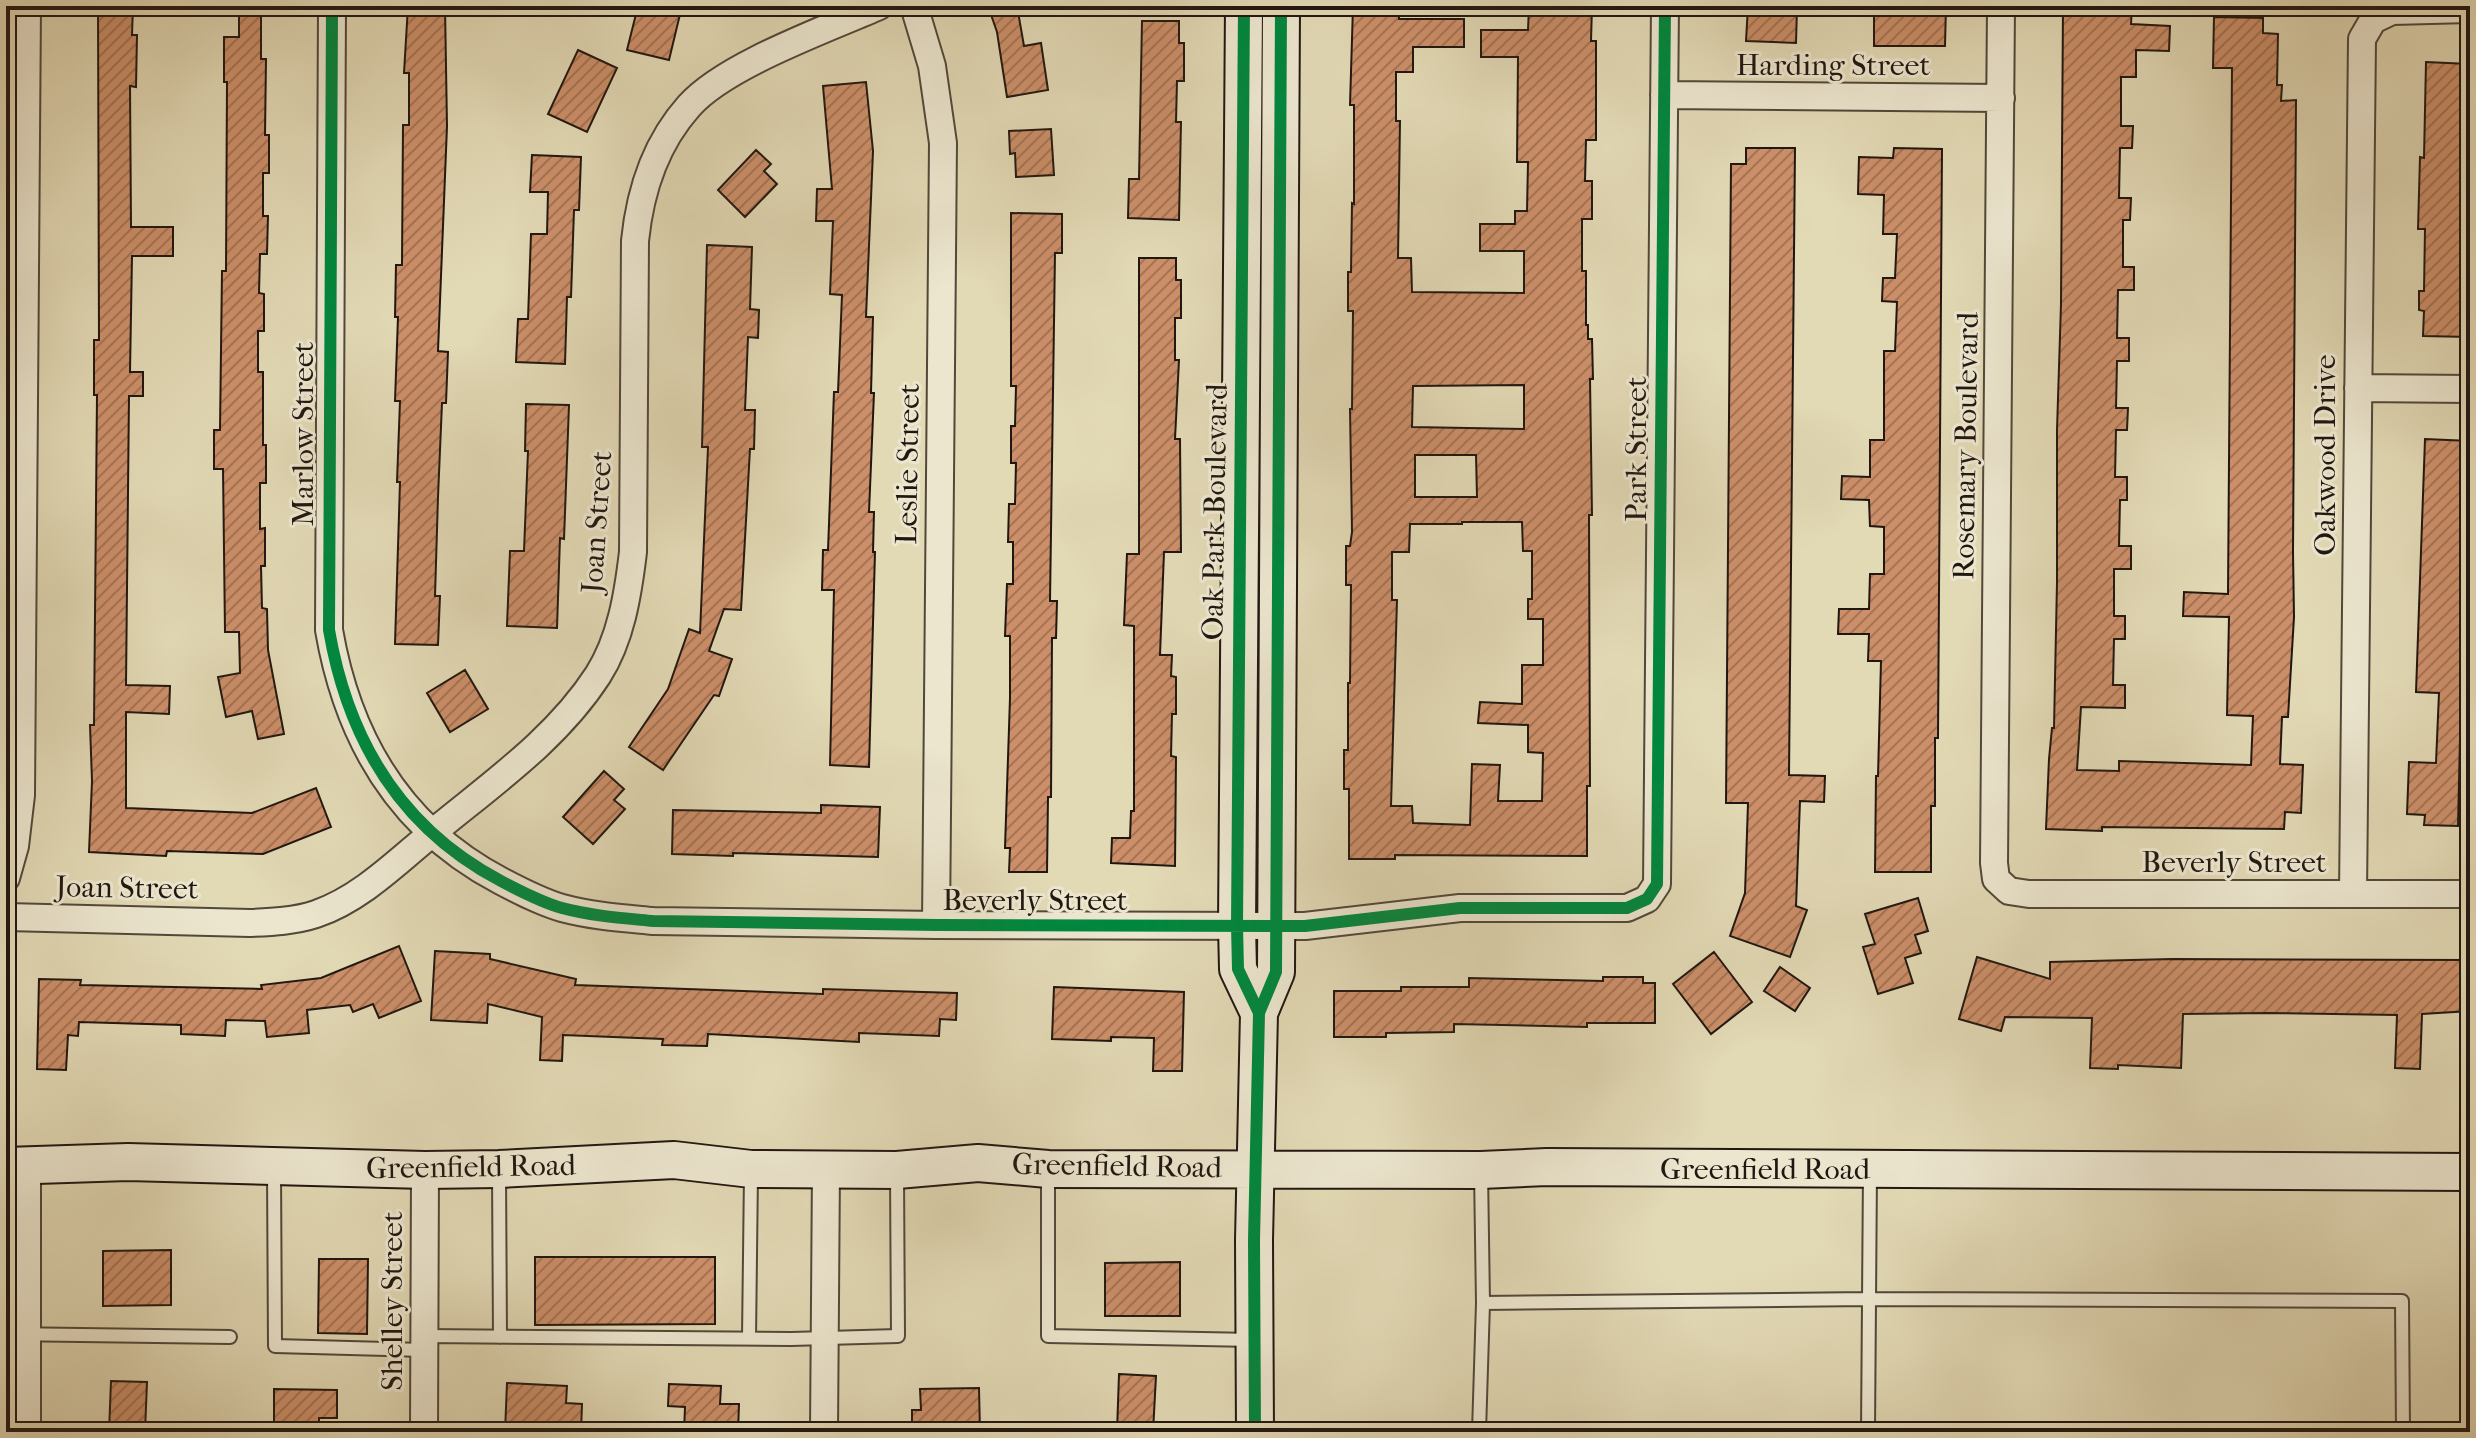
<svg xmlns="http://www.w3.org/2000/svg" width="2476" height="1438" font-family="'IM FELL French Canon',serif">
  <style>
    .building { fill: url(#building-hatch); stroke: #211711; stroke-width: 2; fill-rule: evenodd }
    .lines { fill: none; stroke-linecap: round; stroke-linejoin: round }
    .lane-casing { stroke: #51483a; stroke-width: 16 }
    .street-casing { stroke: #51483a; stroke-width: 30 }
    .secondary-casing { stroke: #211711; stroke-width: 40 }
    .lane { stroke: #ece6cf; stroke-width: 12 }
    .street { stroke: #ece6cf; stroke-width: 26 }
    .secondary { stroke: #ece6cf; stroke-width: 36 }
    .cycleway-casing { stroke: #ece6cf; stroke-width: 17 }
    .cycleway { stroke: #00873e; stroke-width: 12 }
    .labels { text-anchor: middle; dominant-baseline: central; stroke-width: 6; stroke-linejoin: round; paint-order: stroke }
    .street-label { font-size: 30px; fill: #211711; stroke: #ece6cf }
  </style>
  <defs>
    <pattern id="building-hatch" width="6" height="6" patternUnits="userSpaceOnUse" patternTransform="scale(2)"><rect width="6" height="6" fill="#cc8f69"/><path d="M-1 1l2-2M0 6l6-6M5 7l2-2" fill="none" stroke="#a57455"/></pattern>
  </defs>
  <rect width="100%" height="100%" fill="#e2d9b5"/>
  <filter id="stains"><feTurbulence type="fractalNoise" baseFrequency=".0025" numOctaves="4"/><feColorMatrix values="0 0 0 0 .2 0 0 0 0 .09 0 0 0 0 .02 0 0 0 .5 -.17"/></filter>
  <radialGradient id="worn" r=".72"><stop offset=".6" stop-color="#630" stop-opacity="0"/><stop offset="1" stop-color="#630" stop-opacity=".3"/></radialGradient>
  <path class="building" d="M98 6H133L132 35H137L136 87 130 86 131 227H173V256H132L130 372H143V396H129L126 685 170 686 169 714 126 712V808L252 813 316 788 331 827 263 854 167 851 166 856 89 852 92 781 90 725H94L97 395H94V340H99Z
    M239 6H261V59H266L265 135H269V173H263V216H268L267 254H260L259 293 264 294V331H258V372H263V445H266V483H260V529L265 528V566H261L262 608 267 609 268 650 284 734 258 739 252 711 226 717 218 677 240 673 239 632H225L223 469H214V430H220L222 271H226L227 82H224V37H239Z
    M408 6H445L447 126 438 351 448 352 446 403H442L438 497 435 596H440L438 645 395 644 400 482H397L400 401H395L398 317H395L396 265H402L403 125H409V73H404Z
    M638 6H682L669 60 627 50Z
    M988 6H1017L1024 46 1041 43 1048 90 1007 97 997 32Z
    M1353 6H1399V19H1464V47H1413V72H1396V121H1400L1398 258H1411L1412 292 1524 293V251H1480V224H1515V211H1527L1528 162H1517L1518 57H1481V30H1528L1529 6H1592L1591 41H1596V140H1586L1585 181H1592V219H1582V271H1586V325H1588V339H1592L1593 379H1590L1592 515H1589L1590 786H1587V856L1395 855V859H1349V789H1344V750H1348V683H1350L1351 585H1346V546H1350L1352 532 1350 409H1352L1353 311H1348V272H1351L1352 203 1354 204V105H1350ZM1524 385V429L1412 427 1413 386ZM1415 455H1476L1477 497H1415ZM1462 522H1522L1523 551H1532V599H1528V619H1543V665H1522V704L1480 702 1478 723 1528 725V752L1543 753 1542 801H1498L1500 765 1472 764 1470 825 1413 823 1412 806H1391L1397 600H1392V552H1409L1410 524H1462Z
    M1748 6 1797 8 1796 43 1746 41Z
    M1874 6H1946L1945 46H1874Z
    M2063 6H2132L2131 24 2170 26 2169 51 2136 50V77H2121V126H2133L2132 148H2120L2119 198H2131L2130 220H2123V267H2134V290H2118L2117 338H2129V361H2117L2116 408H2128L2127 430H2116L2115 477H2127V500H2120L2119 546H2131V569H2114V616H2125V639H2114L2113 685H2125V708L2081 707 2077 770 2119 771V761L2251 765 2253 716 2227 715 2229 617 2183 616 2184 592 2228 594 2232 68H2213L2214 17 2263 18V33L2278 34 2277 85H2282L2281 101 2296 100 2293 552 2294 617 2288 717H2282L2280 764 2303 765 2301 813 2285 812 2284 829 2102 827V831L2046 829 2049 759 2052 728H2054L2057 582V430L2061 304Z
    M1142 21H1179V43H1184V81H1177L1176 122H1181L1179 220 1128 218 1129 179H1139Z
    M578 50 617 68 587 132 548 114Z
    M2426 62 2469 64 2470 231H2468V284H2470V337L2423 336 2424 311 2419 310V291H2424L2425 229H2418L2420 157 2424 158Z
    M866 82 873 151 866 317H873L871 393H874L869 512H874L873 552H875L869 767 830 765 834 590H822L823 550H828L834 392H838L842 295 830 294 833 221H816L817 189H832L823 86Z
    M1051 129 1054 175 1016 177 1015 153 1010 154 1009 131Z
    M1746 148H1795L1789 775 1825 776 1824 802 1800 801 1796 906 1807 910 1790 957 1730 936 1745 893 1748 803H1726L1731 164H1746Z
    M1894 148 1942 149 1938 738H1935V806H1931V872H1875L1876 776H1878L1881 661H1868L1869 634H1838L1839 609H1869L1870 574H1884V527L1870 526 1869 500 1841 499 1842 476 1870 477V440H1884V351H1895L1897 302 1882 301 1883 278H1895L1897 234H1883L1884 195 1858 194 1859 157 1893 158Z
    M756 150 771 164 764 171 777 184 745 217 718 190Z
    M532 155 581 157 579 210H574L571 297H567L565 364 516 362 518 319H528L531 234H547L548 192H530Z
    M1011 213 1062 214V253H1055L1050 601H1057L1056 638H1052L1051 797H1048L1047 872H1009L1010 848H1005L1010 698V636H1005L1007 584H1013V542H1008L1009 504H1015L1016 463H1011V426H1015L1016 386H1011Z
    M707 245 752 247 750 309 759 310 758 338 748 337 745 410H755L754 449H750L741 610 724 609 709 651 732 659 719 696 714 695 663 770 629 747 668 689 689 629 700 633 708 447H702Z
    M1139 258H1176V280H1181V318H1175V360H1179L1175 439H1180L1181 552H1164L1160 655H1172L1171 676 1176 677V714H1172L1171 756 1176 757 1175 866 1111 863 1112 838H1130L1131 811H1134V626L1124 625 1127 554H1139Z
    M526 404 569 405 564 539 560 538 557 628 507 626 510 551H524L528 451H525Z
    M2425 439 2470 441V596H2466L2464 644H2470V669H2463L2461 694 2458 826 2424 825 2425 815 2407 814 2409 762 2436 763 2439 693 2416 692Z
    M465 670 488 709 450 732 427 693Z
    M604 771 624 789 614 800 625 809 593 844 563 817Z
    M821 805 880 807 878 857 733 853V856L672 854 673 810 821 813Z
    M1918 898 1928 931 1915 935 1921 953 1905 958 1913 983 1878 994 1863 947 1875 944 1865 914Z
    M399 946 421 1001 379 1018 373 1004 353 1012 350 1005 307 1010 309 1033 267 1037 265 1021 226 1020 225 1036 181 1034V1025L79 1022 78 1036 68 1035 66 1070 37 1069 39 979 81 980 80 985 262 989 261 985 321 978Z
    M435 951 490 954V959L576 979 575 985 823 994V989L957 993 956 1020 940 1019 939 1036 859 1033V1042L708 1034 707 1046 662 1045 663 1039 563 1035 562 1061 540 1060 542 1017 488 1004 487 1023 431 1020Z
    M1714 952 1752 1002 1711 1034 1673 984Z
    M1977 957 2050 979V962L2172 959 2470 960V1011L2422 1014 2420 1069 2395 1068 2397 1015 2268 1013 2183 1014 2181 1068 2118 1065V1069L2090 1068 2092 1018 2005 1017 2001 1031 1959 1019Z
    M1780 967 1810 988 1795 1011 1764 991Z
    M1603 977H1643V983H1655V1023H1587V1027L1454 1024V1032L1386 1033V1037H1334V991H1401V987H1469V978L1603 981Z
    M1054 987 1184 992 1182 1071H1153L1154 1038 1111 1037V1041L1052 1039Z
    M171 1250V1305L103 1306V1251Z
    M535 1257H715V1324L535 1325Z
    M319 1259H368L367 1334 318 1333Z
    M1180 1262V1316H1105V1263Z
    M1119 1374 1156 1376 1153 1432H1117Z
    M111 1381 147 1382 145 1432H109Z
    M507 1383 567 1386 566 1403 582 1404 581 1432H505Z
    M669 1384 721 1386 720 1404H739L738 1432H684L685 1407 668 1406Z
    M979 1388 980 1432H912V1410H921L920 1389Z
    M274 1389 337 1390V1418H319V1432H274Z"/>
  <g class="lines">
    <defs>
      <path id="lane" d="M274 1170 275 1346 424 1350
        M1048 1171V1336L1253 1340
        M499 1172 500 1337
        M1483 1303 1868 1299 2402 1301 2403 1432
        M6 1334 230 1337
        M424 1336 791 1339 898 1336 897 1174
        M749 1338 751 1173
        M1479 1432 1483 1303 1481 1171
        M1868 1432 1870 1171"/>
      <path id="street" d="M332 6 329 630C348 740 400 828 501 881 520 891 541 902 562 908 592 916 622 918 653 921L936 925 1305 926 1460 908H1627L1647 899 1657 884 1665 6
        M914 6 932 66 943 143 936 925
        M2001 6 1994 863 1996 879 2009 891 2029 894H2470
        M1664 95 2001 98
        M2358 388 2470 389
        M6 878 15 846 21 795 27 6
        M2353 894 2362 39 2373 20 2392 11 2470 9
        M6 917 250 923C272 922 295 921 316 914 360 899 396 863 431 834 490 785 556 740 598 675 621 639 628 594 633 552L635 241C640 191 655 144 689 106 725 65 827 29 879 6
        M27 1432V1166
        M424 1432 425 1170
        M824 1432 826 1168"/>
      <path id="secondary" d="M1244 6 1237 926 1238 969 1259 1013
        M6 1166 128 1162 425 1170 499 1169 674 1160 751 1169 897 1170 978 1163 1048 1169 1481 1170 1547 1167 2470 1172
        M1255 1432 1254 1240 1259 1013 1276 972 1281 6"/>
    </defs>
    <use href="#lane" class="lane-casing"/>
    <use href="#street" class="street-casing"/>
    <use href="#secondary" class="secondary-casing"/>
    <use href="#lane" class="lane"/>
    <use href="#street" class="street"/>
    <use href="#secondary" class="secondary"/>
    <defs>
      <path id="cycleway" d="M332 6 329 630C348 740 400 828 501 881 520 891 541 902 562 908 592 916 622 918 653 921L936 925 1305 926 1460 908H1627L1647 899 1657 884 1665 6
        M1244 6 1237 926 1238 969 1259 1013
        M1255 1432 1254 1240 1259 1013 1276 972 1281 6"/>
    </defs>
    <use href="#cycleway" class="cycleway-casing"/>
    <use href="#cycleway" class="cycleway"/>
  </g>
  <g class="labels">
    <g class="street-label">
      <text x="1833" y="65">Harding Street</text>
      <text transform="translate(303 434) rotate(-90)">Marlow Street</text>
      <text transform="translate(1966 446) rotate(-89)">Rosemary Boulevard</text>
      <text transform="translate(1636 449) rotate(-90)">Park Street</text>
      <text transform="translate(2325 455) rotate(-90)">Oakwood Drive</text>
      <text transform="translate(908 464) rotate(-89)">Leslie Street</text>
      <text transform="translate(1215 512) rotate(-89)">Oak Park Boulevard</text>
      <text transform="translate(597 522) rotate(-86)">Joan Street</text>
      <text x="2234" y="862">Beverly Street</text>
      <text transform="translate(127 888) rotate(1)">Joan Street</text>
      <text x="1035" y="900">Beverly Street</text>
      <text transform="translate(1117 1166) rotate(1)">Greenfield Road</text>
      <text transform="translate(471 1167) rotate(-1)">Greenfield Road</text>
      <text x="1765" y="1169">Greenfield Road</text>
      <text transform="translate(392 1301) rotate(-90)">Shelley Street</text>
    </g>
  </g>
  <rect width="2476" height="1438" fill="none" stroke="#e2d9b5" stroke-width="32"/>
  <rect x="8" y="8" width="2460" height="1422" fill="none" stroke="#211711" stroke-width="4"/>
  <rect x="16" y="16" width="2444" height="1406" fill="none" stroke="#211711" stroke-width="2"/>
  <rect width="100%" height="100%" filter="url(#stains)"/>
  <rect width="100%" height="100%" fill="url(#worn)"/>
</svg>
